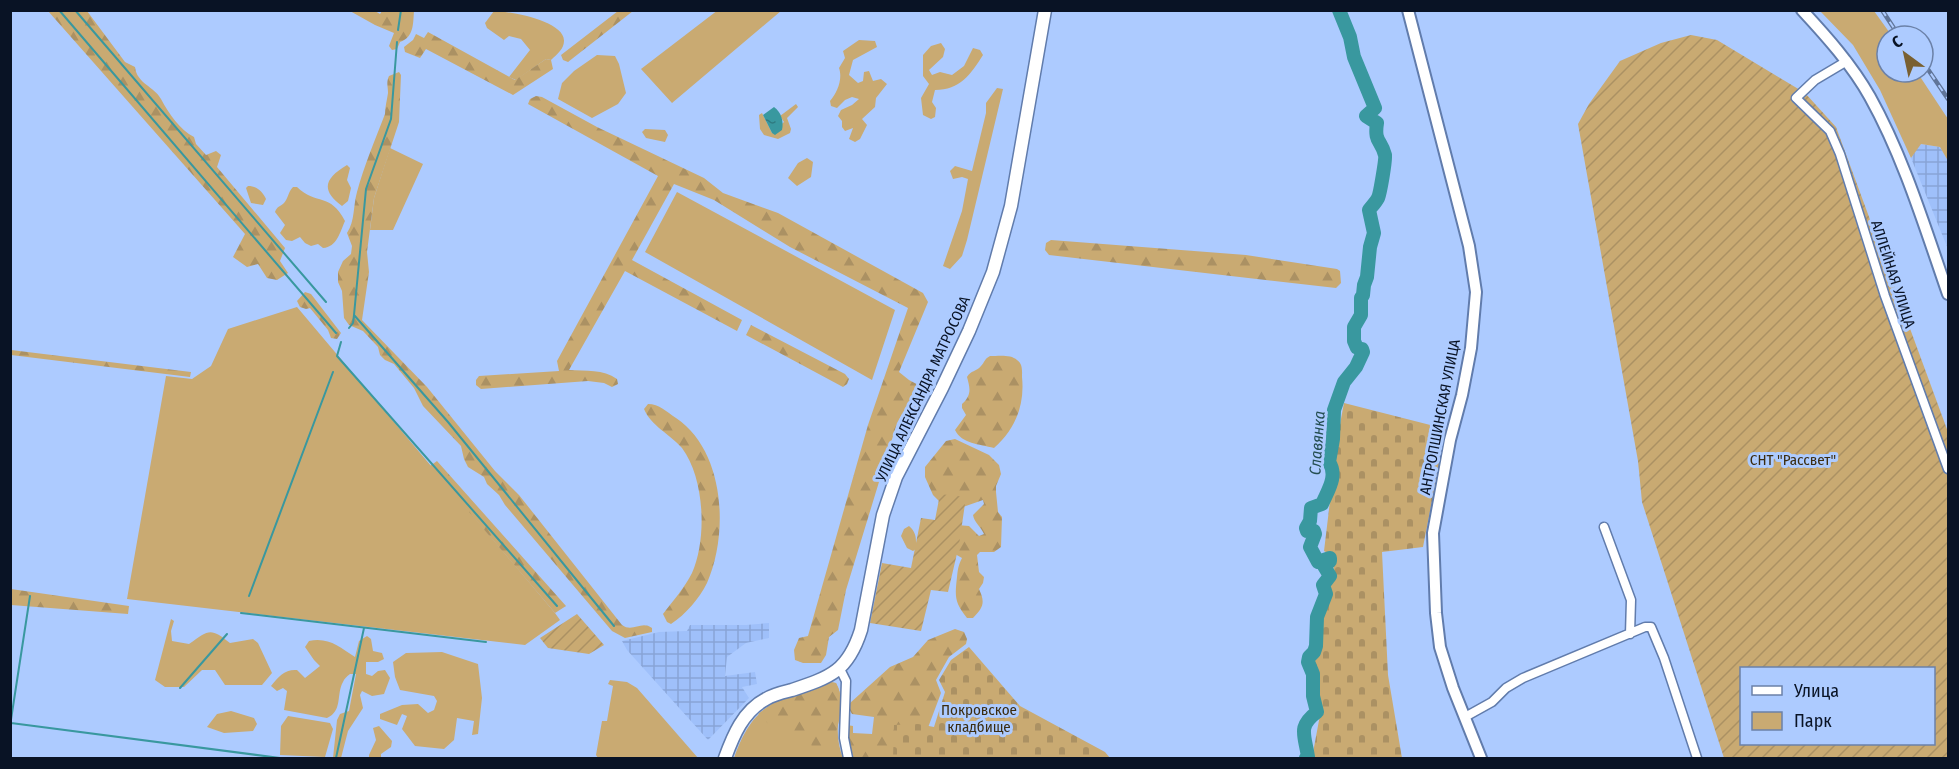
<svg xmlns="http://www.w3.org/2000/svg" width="1959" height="769" font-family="'Fira Sans Condensed',sans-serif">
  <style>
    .industrial { fill: url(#industrial-grid) }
    .green { fill: #c9aa72 }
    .forest { fill: url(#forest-firs) }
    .cemetery { fill: url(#cemetery-stones) }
    .garden { fill: url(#garden-furrows); fill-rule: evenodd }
    .water { fill: url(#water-ripples) }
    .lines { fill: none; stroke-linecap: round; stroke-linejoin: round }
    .stream { stroke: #39989f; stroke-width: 2 }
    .river { stroke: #39989f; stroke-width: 14 }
    .minor-casing { stroke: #617cac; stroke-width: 11 }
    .tertiary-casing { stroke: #617cac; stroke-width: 14 }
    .secondary-casing { stroke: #617cac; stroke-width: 15 }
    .minor { stroke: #fff; stroke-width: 8 }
    .tertiary { stroke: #fff; stroke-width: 10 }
    .secondary { stroke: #fff; stroke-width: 12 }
    .rail-casing { stroke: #607599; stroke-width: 4.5 }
    .rail { stroke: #adcbff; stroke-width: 2; stroke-dasharray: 7; stroke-linecap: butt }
    .labels { text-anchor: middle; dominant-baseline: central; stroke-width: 6; stroke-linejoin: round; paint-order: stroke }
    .street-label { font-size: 15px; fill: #091325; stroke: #adcbff }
    .park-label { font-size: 15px; fill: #3b2c10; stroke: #adcbff }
    .water-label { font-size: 16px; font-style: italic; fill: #244e51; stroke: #adcbff }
  </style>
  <defs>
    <pattern id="industrial-grid" width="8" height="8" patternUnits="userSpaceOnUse" patternTransform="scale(1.5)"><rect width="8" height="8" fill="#9fc0fa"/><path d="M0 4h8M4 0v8" fill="none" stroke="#88a4d6"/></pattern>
    <pattern id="forest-firs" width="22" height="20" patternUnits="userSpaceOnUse" patternTransform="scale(1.5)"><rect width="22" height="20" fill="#c9aa72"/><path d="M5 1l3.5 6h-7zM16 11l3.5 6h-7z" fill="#ab9163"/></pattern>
    <pattern id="cemetery-stones" width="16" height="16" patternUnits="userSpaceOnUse" patternTransform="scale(1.5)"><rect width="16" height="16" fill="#c9aa72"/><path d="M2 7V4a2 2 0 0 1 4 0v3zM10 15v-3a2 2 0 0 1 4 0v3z" fill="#ab9163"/></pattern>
    <pattern id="garden-furrows" width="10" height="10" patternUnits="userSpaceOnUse" patternTransform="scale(1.5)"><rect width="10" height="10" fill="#c9aa72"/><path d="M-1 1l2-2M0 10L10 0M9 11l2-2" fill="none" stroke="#ab9163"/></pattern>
    <pattern id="water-ripples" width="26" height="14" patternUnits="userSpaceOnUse" patternTransform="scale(1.5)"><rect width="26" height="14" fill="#39989f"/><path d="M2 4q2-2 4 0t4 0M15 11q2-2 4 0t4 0" fill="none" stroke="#2e7b81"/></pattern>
  </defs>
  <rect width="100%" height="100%" fill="#adcbff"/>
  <path class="industrial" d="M1920 144 1940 147 1948 161V249L1911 158Z
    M769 623V638L746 643 727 657 725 676 755 672 757 684 742 687 749 698 708 740 627 650 622 641 659 632 687 631 690 625H746Z"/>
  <path class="green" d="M718 10 781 11 672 103 641 69Z
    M494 11C509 11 565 21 564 41 564 49 557 54 551 60L546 59 516 80 509 77 530 50 521 39 509 36 504 40 487 28 485 23Z
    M1820 11H1874L1892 36H1887V72H1917L1948 119V161L1940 147 1921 144 1911 158 1880 90 1853 45Z
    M859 40 875 41 877 47 853 60 849 75 858 83 863 81 864 72 869 71 873 81 881 79 887 84 876 98 875 107 862 119 867 125 860 139 855 142 849 139 853 128 845 131 842 127V121L838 116 841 110 852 105 859 99 852 97 845 100 837 108 831 106 830 101C837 93 843 79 839 68L845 58 843 51Z
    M941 43 945 49 943 57 929 70 932 75 940 72 952 75 964 66 973 48 980 50 983 55C971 74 960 90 935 90L932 102 936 108 935 117 931 119 923 115 921 98 929 84 923 76V55L931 46Z
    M597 55 615 56 619 64 626 93 618 104 592 118 558 99 562 83 574 71Z
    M997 88 1003 89 967 240 962 256 950 269 943 266 962 211 968 179 962 177 953 179 950 171 955 166 972 171 986 113V103Z
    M796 104 798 107 787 118 791 129 790 133 778 139 764 135 760 129 759 115 762 113 772 133 784 122 780 116Z
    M645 129 665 130 668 135 665 142 646 138 642 132Z
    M390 148 423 164 393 230H370L374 198Z
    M807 158 813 162 811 177 797 186 788 178 798 163Z
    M347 165 350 168 347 180 351 188 348 201 342 206C320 190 325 178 347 165Z
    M248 186C257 186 263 192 266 199L263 205 251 203 246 188Z
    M293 187H297C317 206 330 192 345 221 340 232 337 247 323 248L318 244 311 246 305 243 300 237 292 241 286 240 280 233 285 225 275 212C277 206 280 207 284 203 288 199 288 192 293 187Z
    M677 192 895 310 872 380 645 252Z
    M297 307 555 613 560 620 525 645 127 599 166 376 192 379 211 366 228 329Z
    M909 526C917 533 916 539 916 549L913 551 907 548 901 536 904 529Z
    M171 619 174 621 171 631 172 641 189 644C209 630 210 627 230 643L253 639 258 643 272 673 262 685H225L215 670H202L184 687H165L155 680Z
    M367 636 371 639 373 651 382 653 384 659 378 662H366V674L372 676 378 671 385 670 390 678 384 694 372 696 362 691 360 695 363 708 348 731 341 758H333L337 720 340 714 349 711 356 674H350C347 676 344 679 343 682 336 694 343 711 327 718L284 710 287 691 283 688 277 691 271 686C278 677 285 669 297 670L305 678 320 666 314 660 305 647 309 641C329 637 339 647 355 657L359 641Z
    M442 652 478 664 482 698 478 734 472 735 474 721 457 718 454 740 444 749 415 746 402 729 407 716 402 714 397 725 380 719V714L402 705 418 704 428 713 434 710 437 701 434 696 400 690 395 677 393 662 406 653Z
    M610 680 627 682 637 688 698 758H598L596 755 602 721H607L613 686 608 684Z
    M830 682 836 683C844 697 839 710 838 725 837 736 839 748 843 758H734C755 699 777 703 830 682Z
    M231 711 254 718 257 724 253 731 224 733 207 727 217 714Z
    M288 716 330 723 333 729 325 757 280 755 281 726Z
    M379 726 392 741 391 747 381 754V758H369V755L376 740 373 728Z"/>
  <path class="forest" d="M48 11H87L125 62 135 67C137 84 154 86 161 99 169 114 180 130 194 137L196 144 206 155 216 151 221 155 217 167 285 248 280 261 288 273 277 280 267 278 258 264 247 267 233 257 245 234Z
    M350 11H375L380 14 382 11H414C413 24 414 37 400 42L397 49 392 50 389 46 394 33 375 25Z
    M618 11H633L568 62 563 60 561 55Z
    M428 32 515 80 546 59 551 60 553 69 513 95 426 49 420 58 405 52 404 47 413 40 416 34 424 38Z
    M399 72 401 75 399 122 374 198 367 252 369 272 362 320 427 387 495 471 519 495 622 625C633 633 641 620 652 628V632L625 638 612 631 505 505 499 495 487 484 484 477 468 467 464 459 461 446 423 406 414 388 394 364 385 360 380 355 378 347 363 331 349 325 344 318 342 291 338 282V272L343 261 351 254 352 246 347 233C355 221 353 206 357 192 364 166 375 140 385 114 385 107 387 100 388 93 388 86 386 83 389 76Z
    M536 96 542 97 597 127 704 178 723 193 778 213 923 293 928 302 899 372 909 380 924 388 926 392 916 417 911 421 902 414 897 423 846 590 838 630 829 637 826 655 821 663H803L795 660 794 650 799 638 808 636 868 425 908 308 790 247 714 200 674 184 632 260 742 320 737 331 625 271 569 370C586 371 603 369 617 379L618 384 612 387 604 383 588 381 481 389 476 385V380L479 376 559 371 557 361 658 176 528 104 530 99Z
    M1051 240 1246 255 1337 269 1340 271 1341 283 1336 288 1049 255 1045 250 1046 243Z
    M305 292 311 294 341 333 337 339 331 338 328 330 310 308 306 309 300 307 297 301Z
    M751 325 845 374 849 379 847 384 843 387 746 335Z
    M11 350 191 372 190 377 11 355Z
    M990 356C998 356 1011 354 1017 360 1023 364 1022 371 1022 377 1025 405 1015 430 994 448 979 444 962 444 955 430L966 415 962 408V404C972 395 970 388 967 377 971 370 976 372 981 366 985 362 984 359 990 356Z
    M648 404C659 404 667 412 676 418 725 451 729 533 707 583 699 599 686 614 671 624L667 622 663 614C673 601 685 587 692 573 707 539 705 479 682 448 670 434 651 426 644 409Z
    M955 439 989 455 999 465 1001 474 996 486V492L998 512 1002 517 1001 547 994 552H980L977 555 979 572 984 577 983 583 979 589C985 602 984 607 973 618H967C954 602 955 596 957 577 958 569 958 566 962 558L955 554 957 525 969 526 979 536 984 534C981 527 974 522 973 515L984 504 983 500 963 507 943 505 933 495 925 477V467L946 441Z
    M437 461 566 606 555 613 430 466Z
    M11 589 129 606 128 614 11 605Z
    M955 629 964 632 967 639 966 644 949 657 936 680 941 693 926 733 953 758H851L847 725 853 726V733L872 734 874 717 852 714 849 709 850 703 890 667 913 657 928 640Z
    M830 682 836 683C849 706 834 736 827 758H813L811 742 803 738 773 728 758 714 774 702Z"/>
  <path class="cemetery" d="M1344 403 1446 429 1423 547 1382 552 1388 675 1402 758H1312L1320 715 1318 682 1312 661 1320 643 1319 627 1326 589 1334 577 1333 556 1324 551 1338 435Z
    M969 647 1020 706 1105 752 1110 758H893L894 725 918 724 934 727 945 692 939 680 951 660Z"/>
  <path class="garden" d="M1691 35 1717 40 1805 93 1836 127 1948 432V758H1724L1642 502 1638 461 1578 124 1589 104 1620 61 1661 43ZM1742 668H1934V744H1742Z
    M940 494 966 497 959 545 948 592 931 590 921 631 870 623 882 563 911 568 921 518 935 520Z
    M577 614 604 645 589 654 548 648 540 638Z"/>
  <path class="water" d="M774 107C781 112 784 121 782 130L775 135 772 133 763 115Z"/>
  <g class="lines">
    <path class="stream" d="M59 10 336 333
      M75 10 326 302
      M398 30 401 10
      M354 315 448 422 614 626
      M349 328 353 323 354 315 366 189 391 119 397 42
      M341 342 337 356 557 606
      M249 596 333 372
      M241 613 486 642
      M180 688 227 634
      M11 723 280 758
      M10 726 30 596
      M336 758 364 628"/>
    <path class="river" d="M1306 758 1308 757C1305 735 1297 727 1317 712L1313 696V674L1308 662 1309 657 1314 652 1316 646 1317 617 1326 594 1323 585 1330 576 1324 566 1330 561V558L1318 562 1310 547 1315 534 1314 531H1307L1306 528 1310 521 1311 508 1322 504C1328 490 1338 476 1329 462L1333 439 1334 410 1344 382 1356 367 1363 352 1362 349 1357 348 1354 341V327L1361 315V298L1363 295 1364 285 1367 277 1370 247 1374 233 1369 210C1372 206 1376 202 1378 198 1380 194 1386 159 1385 155 1381 139 1374 143 1377 123L1366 116 1375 108 1354 57 1350 37 1339 10"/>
    <defs>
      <path id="minor" d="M1847 61 1815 80 1796 98 1830 131 1840 154 1885 296 1948 469
        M1604 527 1631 600 1630 634
        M840 669 846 681 844 738 848 758
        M1465 717 1492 702 1506 688 1523 678 1645 627H1651L1664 658 1697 758"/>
      <path id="tertiary" d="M1408 10 1469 246 1476 292 1471 348 1462 395 1450 440 1433 533 1436 613 1440 647 1453 688 1481 758
        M1802 10C1827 37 1852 65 1870 97 1904 158 1925 228 1948 294"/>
      <path id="secondary" d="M725 758C733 736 743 711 766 699 774 694 784 692 792 690 831 677 848 671 861 630L883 515 896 477 942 388 969 331 993 272 1011 206 1045 10"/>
    </defs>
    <use href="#minor" class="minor-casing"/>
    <use href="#tertiary" class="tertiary-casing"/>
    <use href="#secondary" class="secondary-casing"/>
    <use href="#minor" class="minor"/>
    <use href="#tertiary" class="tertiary"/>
    <use href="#secondary" class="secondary"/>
    <defs>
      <path id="rail" d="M1882 10 1899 36
        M1923 62 1948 99"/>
    </defs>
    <use href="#rail" class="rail-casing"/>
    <use href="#rail" class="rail"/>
  </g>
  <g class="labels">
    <g class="street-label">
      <text transform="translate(1893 274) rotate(72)">АЛЛЕЙНАЯ УЛИЦА</text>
      <text transform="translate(923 389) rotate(-65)">УЛИЦА АЛЕКСАНДРА МАТРОСОВА</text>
      <text transform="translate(1440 417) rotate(-79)">АНТРОПШИНСКАЯ УЛИЦА</text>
    </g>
    <g class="park-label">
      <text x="1793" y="460">СНТ "Рассвет"</text>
      <text x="979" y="710">Покровское<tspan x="979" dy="17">кладбище</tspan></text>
    </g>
    <g class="water-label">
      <text transform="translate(1317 443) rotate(-86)">Славянка</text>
    </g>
  </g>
  <rect width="1959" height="769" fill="none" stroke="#091325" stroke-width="24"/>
  <rect x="1740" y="667" width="195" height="78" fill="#adcbff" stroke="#6b81a8" stroke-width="1.5"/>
  <rect x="1752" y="686" width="30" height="9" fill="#ffffff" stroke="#6b81a8" stroke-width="1.5"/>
  <text x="1794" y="697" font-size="18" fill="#091325">Улица</text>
  <rect x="1752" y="712" width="30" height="18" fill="#c9aa72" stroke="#6b81a8" stroke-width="1.5"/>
  <text x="1794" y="727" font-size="18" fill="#091325">Парк</text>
  <g transform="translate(1905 54) rotate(327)"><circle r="28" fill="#adcbff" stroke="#6b81a8" stroke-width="1.5"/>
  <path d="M0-4.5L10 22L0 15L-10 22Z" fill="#796031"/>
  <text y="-9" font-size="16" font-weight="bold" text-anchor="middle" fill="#091325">С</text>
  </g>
</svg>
